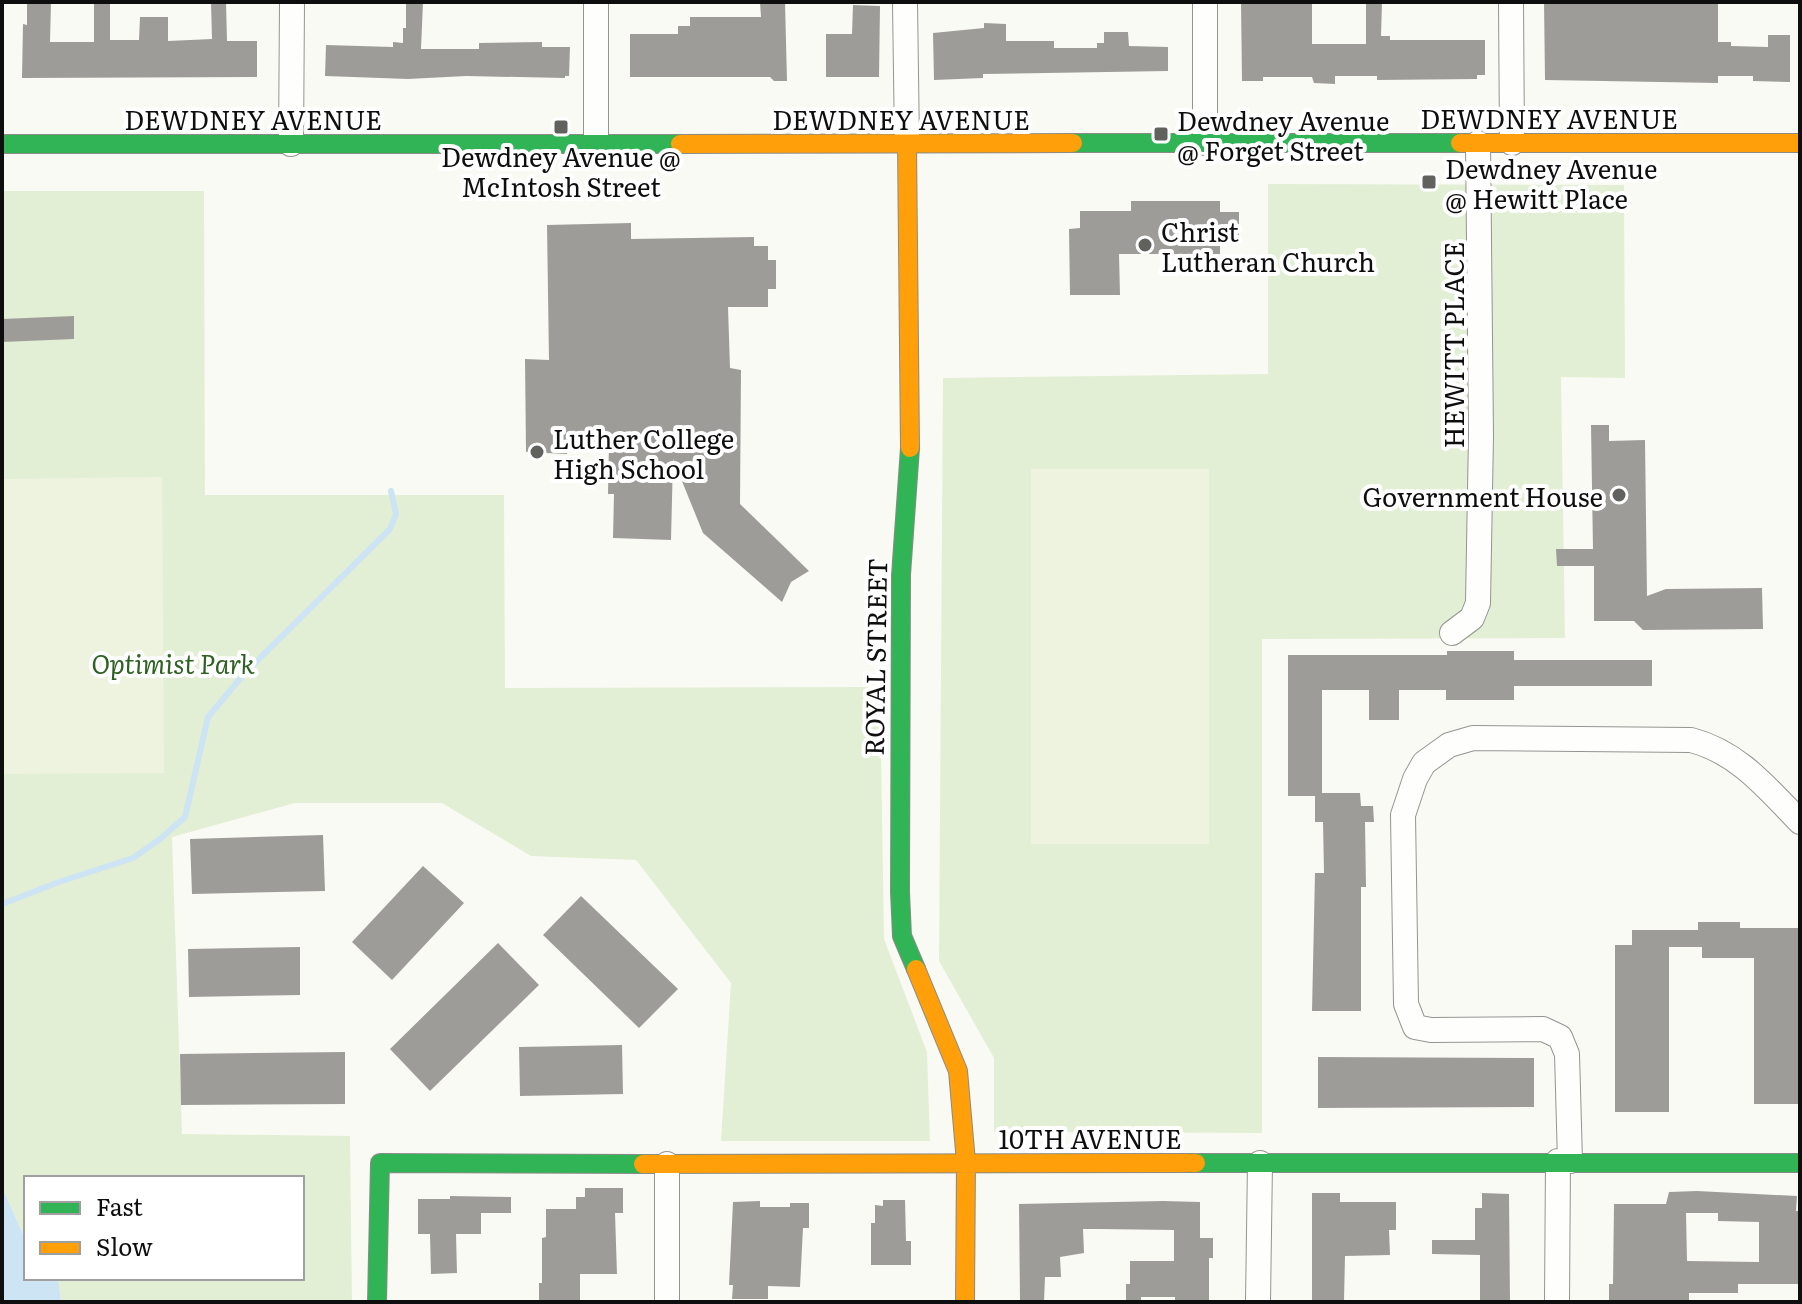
<svg xmlns="http://www.w3.org/2000/svg" width="1802" height="1304" font-family="Literata,serif">
  <style>
    .green { fill: #e3efd5 }
    .pitch { fill: #edf3df }
    .water { fill: #cce4f3 }
    .lines { fill: none; stroke-linecap: round; stroke-linejoin: round }
    .stream { stroke: #cce4f3; stroke-width: 6 }
    .building { fill: #9e9c99; fill-rule: evenodd }
    .street-casing { stroke: #949492; stroke-width: 26 }
    .fast-casing { stroke: #8b8b88; stroke-width: 20 }
    .slow-casing { stroke: #8b8b88; stroke-width: 20 }
    .street { stroke: #fefefd; stroke-width: 24 }
    .fast { stroke: #30b455; stroke-width: 18 }
    .slow { stroke: #ff9f0a; stroke-width: 18 }
    .poi-dot { fill: #61615e; stroke: #fff; stroke-width: 3 }
    .labels { text-anchor: middle; dominant-baseline: central; stroke-width: 8; stroke-linejoin: round; paint-order: stroke }
    .street-label { font-size: 26px; fill: #0e0e0e; stroke: #fff }
    .poi-label { font-size: 26px; fill: #0e0e0e; stroke: #fff; text-anchor: start }
    .park-label { font-size: 26px; font-style: italic; fill: #2e6223; stroke: #fff }
  </style>
  <rect width="100%" height="100%" fill="#fafaf4"/>
  <path class="green" d="M1268 184 1624 185 1625 378 1561 377 1565 638 1262 639V1133L994 1132V1058L939 961 943 378 1268 374Z
    M2 191H204L205 495H504L505 688 880 687 884 939 927 1052 930 1141H721L731 983 636 860 531 856 442 803H295L172 837 182 1134 350 1136 352 1302H61L58 1278H302V1178H26V1241L2 1187Z"/>
  <path class="pitch" d="M1031 469H1209V844H1031Z
    M162 477 164 773 2 774V479Z"/>
  <path class="water" d="M2 1187 26 1241V1278H58L61 1302H2Z"/>
  <g class="lines">
    <path class="stream" d="M2 904 59 882 133 858 160 839 185 817 208 717 244 674 390 529 396 514 391 491"/>
  </g>
  <path class="building" d="M27 2H51L50 42H94V2H110V40H139L140 17H168V41L212 39 211 2H226L227 41H257V77L22 78 23 24 27 25Z
    M406 2H423L421 49H479V43L542 42V47H570L569 76H565V78L466 76 408 79 325 76 326 45 393 47V42L403 43V28H406Z
    M760 2H785L787 81H774L770 77H630V34H678V26H690V17H761Z
    M1241 2H1312V44H1366V2H1382L1381 36H1390V40H1485V75H1477V79L1377 80V76H1335V84L1314 83 1312 77H1263V81H1242Z
    M1544 2H1718V42H1731V46L1768 47V35H1790V82L1753 81V76H1718V83L1545 80Z
    M853 5 880 6 879 77H826V34H852Z
    M984 23 1006 24V41H1054V48H1097V43H1104V32H1128L1129 46 1168 47V71L983 74V78L934 80 933 33 984 28Z
    M1131 201H1220V212H1239V241H1220V254H1119L1120 295H1070L1069 229 1080 228V211H1131Z
    M631 223V239L754 237V246H768V260H776V289H768V307H728L730 368 741 370 740 504 809 571 791 582 782 602 703 533 673 459 671 540 613 538 614 494H608L609 443H566L567 454 526 452 525 359 549 360 547 225Z
    M74 316V339L2 342V319Z
    M1591 425H1609V441L1645 440 1647 596 1666 589 1762 588 1763 629 1643 630 1634 621H1594V566H1557L1556 549H1593Z
    M1447 651H1514V660H1652V686H1514V700H1446V690H1399V720H1369V690H1322V793H1360L1361 806H1373L1374 822H1365L1366 887H1361V1011H1312L1315 873H1324L1323 822H1315V796H1288V655H1447Z
    M323 835 325 891 192 894 190 839Z
    M423 866 464 903 392 980 352 942Z
    M581 896 678 989 639 1028 543 935Z
    M1698 922H1740V928H1800V1104H1754V958H1702V947H1669V1112H1615V945H1632V930H1698Z
    M498 943 539 985 430 1091 390 1049Z
    M300 947V995L189 997 188 949Z
    M622 1045 623 1094 520 1096 519 1047Z
    M345 1052V1104L181 1105 180 1054Z
    M1318 1057 1534 1058V1107L1318 1108Z
    M585 1188H623V1213H615L617 1274H580V1302H539V1283H542V1238L546 1237V1209H576V1197H585Z
    M1697 1191 1797 1196 1796 1211H1800V1284H1738V1293H1689V1301L1609 1302V1284H1613L1614 1204H1666L1669 1192ZM1686 1213H1718V1221L1759 1222V1262L1687 1261Z
    M1312 1193H1340V1202H1396V1230H1389L1390 1255 1345 1256 1344 1301 1340 1302H1312Z
    M1482 1193 1509 1194 1510 1302H1480V1255L1432 1254V1240H1475V1208H1482Z
    M450 1196 511 1197V1213H481V1234H456L457 1273 431 1274 430 1234H418V1199H450Z
    M883 1200H905L906 1241H911V1265H871V1223H875V1205L883 1206Z
    M760 1201V1207H790V1203H809V1228H803L800 1287 768 1286V1299H732L733 1285H729L733 1202Z
    M1163 1201 1200 1202V1238H1213V1258H1209V1302H1175V1297H1141V1302H1126V1284H1130V1261H1174V1230L1099 1229H1083L1084 1253 1060 1257 1061 1277H1045L1044 1302H1020L1019 1204Z"/>
  <g class="lines">
    <defs>
      <path id="street" d="M905 2 907 144
        M1511 2 1512 143
        M1205 143V2
        M291 144 292 2
        M596 144V2
        M1452 633 1472 618 1478 603 1481 435 1478 143
        M1570 1161 1567 1054 1560 1037 1543 1029 1431 1030 1415 1027 1406 1004 1403 815 1415 779 1424 763 1449 745 1473 738 1691 740C1738 752 1767 788 1800 822
        M667 1164V1302
        M1258 1302 1260 1163
        M1557 1302 1558 1161"/>
      <path id="fast" d="M1073 143H1460
        M2 144H680
        M910 448 901 575 900 892 902 936 916 969
        M1196 1163H1800
        M377 1302 380 1163 643 1164"/>
      <path id="slow" d="M1460 143H1800
        M680 144 1073 143
        M907 144 910 448
        M916 969 958 1071 966 1162 965 1302
        M643 1164 1196 1163"/>
    </defs>
    <use href="#street" class="street-casing"/>
    <use href="#fast" class="fast-casing"/>
    <use href="#slow" class="slow-casing"/>
    <use href="#street" class="street"/>
    <use href="#fast" class="fast"/>
    <use href="#slow" class="slow"/>
  </g>
  <g class="poi-dot">
    <rect x="553" y="119" width="16" height="16" rx="4"/>
    <rect x="1153" y="126" width="16" height="16" rx="4"/>
    <rect x="1421" y="174" width="16" height="16" rx="4"/>
    <circle cx="1145" cy="245" r="8"/>
    <circle cx="537" cy="452" r="8"/>
    <circle cx="1619" cy="495" r="8"/>
  </g>
  <g class="labels">
    <g class="street-label">
      <text x="1549" y="117">DEWDNEY AVENUE</text>
      <text x="253" y="118">DEWDNEY AVENUE</text>
      <text x="901" y="118">DEWDNEY AVENUE</text>
      <text transform="translate(1452 345) rotate(-90)">HEWITT PLACE</text>
      <text transform="translate(874 657) rotate(-89)">ROYAL STREET</text>
      <text x="1090" y="1137">10TH AVENUE</text>
    </g>
    <g class="poi-label">
      <text x="1177" y="119">Dewdney Avenue<tspan x="1177" dy="30">@ Forget Street</tspan></text>
      <text x="561" y="155" text-anchor="middle">Dewdney Avenue @<tspan x="561" dy="30">McIntosh Street</tspan></text>
      <text x="1445" y="167">Dewdney Avenue<tspan x="1445" dy="30">@ Hewitt Place</tspan></text>
      <text x="1161" y="230">Christ<tspan x="1161" dy="30">Lutheran Church</tspan></text>
      <text x="553" y="437">Luther College<tspan x="553" dy="30">High School</tspan></text>
      <text x="1603" y="495" text-anchor="end">Government House</text>
    </g>
    <g class="park-label">
      <text x="173" y="662">Optimist Park</text>
    </g>
  </g>
  <rect width="1802" height="1304" fill="none" stroke="#0e0e0e" stroke-width="8"/>
  <rect x="24" y="1176" width="280" height="104" fill="#ffffff" stroke="#9f9f9f" stroke-width="2"/>
  <rect x="40" y="1202" width="40" height="12" fill="#30b455" stroke="#9f9f9f" stroke-width="2"/>
  <text x="96" y="1216" font-size="24" fill="#0e0e0e">Fast</text>
  <rect x="40" y="1242" width="40" height="12" fill="#ff9f0a" stroke="#9f9f9f" stroke-width="2"/>
  <text x="96" y="1256" font-size="24" fill="#0e0e0e">Slow</text>
</svg>
